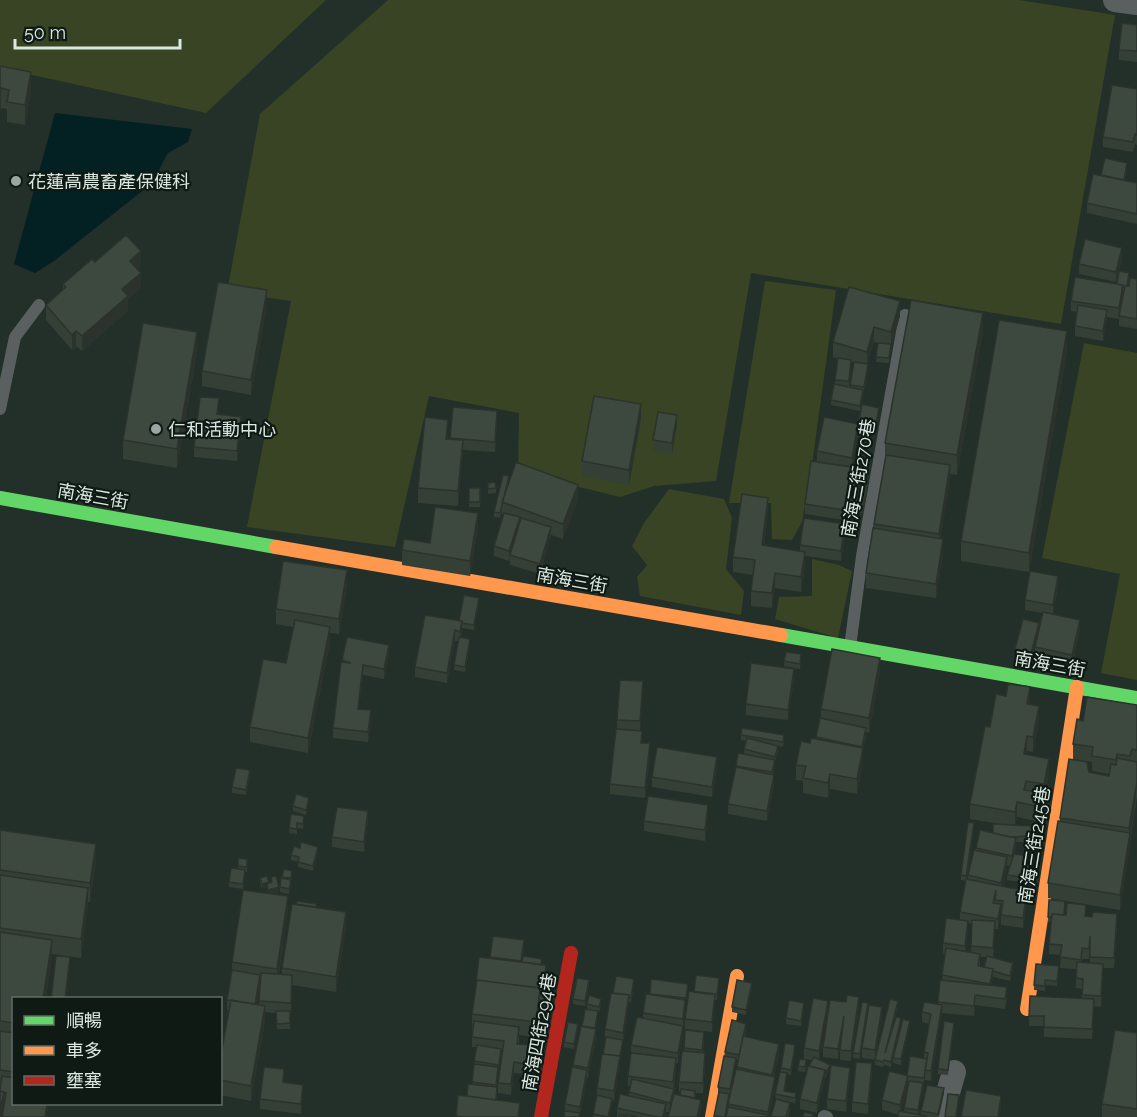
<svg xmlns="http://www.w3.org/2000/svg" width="1137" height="1117" font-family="Raleway,'Noto Sans TC',sans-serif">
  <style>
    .green { fill: #394424 }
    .water { fill: #032023 }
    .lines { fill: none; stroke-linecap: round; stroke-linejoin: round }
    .lane { stroke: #5a605f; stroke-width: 12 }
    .street { stroke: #5a605f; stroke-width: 24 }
    .fast { stroke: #63d668; stroke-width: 14 }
    .slow { stroke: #ff974d; stroke-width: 14 }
    .jam { stroke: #b3261e; stroke-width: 14 }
    .wall { fill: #343f36; fill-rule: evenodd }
    .shaded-wall { fill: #2b332c }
    .building { fill: #3d493f; stroke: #2b332c; stroke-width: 1.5 }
    .poi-dot { fill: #99a7a0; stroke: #101a15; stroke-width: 2 }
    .labels { text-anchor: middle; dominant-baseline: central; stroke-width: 4.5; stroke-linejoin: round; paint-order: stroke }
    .poi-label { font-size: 18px; fill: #d9e8e0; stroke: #101a15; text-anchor: start }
    .street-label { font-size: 18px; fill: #d9e8e0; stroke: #101a15 }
  </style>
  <rect width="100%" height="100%" fill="#232f29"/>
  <path class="green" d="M0 0H326L206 113 0 68Z
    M388 0H1019L1115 15 1061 324 751 273 716 481 654 486 620 497 518 472 519 413 429 396 395 547 247 527 291 301 227 292 260 114Z
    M765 281 836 290 812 465 802 522 792 540 772 539 771 503H729Z
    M1084 343 1137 353V680L1101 673 1120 574 1042 558Z
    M669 489 724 499 732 518 726 569 744 591 741 615 640 596 637 577 647 565 632 546 644 523Z
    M812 559 839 565 852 571 838 638 775 619 779 597 812 596Z"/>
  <path class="water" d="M55 113 192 129 188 142 168 153 151 184 54 261 35 273 14 264Z"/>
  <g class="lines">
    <path class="lane" d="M0 409 15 337 39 305
      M850 647 862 556 905 315
      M824 1116 827 1117"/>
    <path class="street" d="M1115 0 1137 3
      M941 1117 954 1072"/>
    <path class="fast" d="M0 498 276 547
      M781 635 1137 698"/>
    <path class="slow" d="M276 547 781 635
      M1027 1009 1077 687
      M712 1117 737 976"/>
    <path class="jam" d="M541 1117 571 953"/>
  </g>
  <path class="wall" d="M1137 25V62L1119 60V50Z
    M0 66 31 91 25 125 7 122V109L1 108Z
    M1137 89V145L1135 144 1133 152 1103 147V137Z
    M1127 168 1125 180 1137 183V224L1087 213V203L1101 175Z
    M1122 258 1116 282 1079 274V264Z
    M95 262 141 266 138 269 141 288 128 299V311L82 351 76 346 72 350 46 320V305L63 289V284Z
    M1129 278 1128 286H1129L1137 279V329L1119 326V316L1123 293 1119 319 1107 317 1103 341 1075 336V326L1077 312 1071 311V301L1117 284Z
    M267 305 251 395 202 386V371Z
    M900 316 891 347 889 363 876 362 878 343 874 342 867 364 868 369 860 411 831 405V400L835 384 838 359 833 357V342ZM851 362 854 363 850 387 849 386Z
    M983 332 957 475 950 474V480L940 539 943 554 936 598 866 588V573L874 529 885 459V443Z
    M1067 351 1029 572 961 561V541Z
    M197 352 177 468 123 459V440Z
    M453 407 497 421 495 452 463 450 458 506 418 503V488L448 435 447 439H450Z
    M219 409 218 415 241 427 237 461 194 457V447Z
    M879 413 875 434 858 431 852 468H851V477L844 520 805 514V504L817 461V451L858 424Z
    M641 419 629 485 582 476V461Z
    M677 425 672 453 653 450V440Z
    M509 481 507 488 578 500 563 539 551 535 540 574 510 565V558L509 561 494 556V546L503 517H502V510L500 518 494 517V512Z
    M488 483 496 488V493L488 494Z
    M868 487 863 513 847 510V505Z
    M469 488H480V507H469Z
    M768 513 764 546 800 551V545L845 534 841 561 805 556V567L801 592 775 588 772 608 751 606V591L753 575 733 572V557Z
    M478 528 470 576 402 565V550Z
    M347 585 339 634 330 633V642L308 753 250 742V727L286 663 293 627 276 624V609Z
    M1058 586 1053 614 1080 630 1072 665 1035 657V647L1042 613 1025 610V600Z
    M479 603 474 630 462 628 461 637 470 644 465 672 454 670 458 641H455L447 683 415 677V667L459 621Z
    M1039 628 1031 658 1015 654V649Z
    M347 637 389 655 384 679 363 675 359 709 371 720 368 742 333 738V728Z
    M801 659 800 669 784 666V661Z
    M880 673 869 733 866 732V738L863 751V763L857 794 830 789 828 798 803 793V781L796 780V765L810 743 816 738 820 718 821 719V709Z
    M794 679 788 720 746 715V704Z
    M643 692 640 731 642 743 650 754 645 798 610 794V784L617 729V720Z
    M1030 704 1039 721 1033 752 1027 751 1026 755 1049 774 1044 799 1043 798V808L1040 822 1017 817 1015 825 1033 826 1032 842H1016L1015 854 1031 861 1028 883 1007 880V875L1010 866 1007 865 1003 886 1027 901 1023 928 1001 925V911L998 929H995L993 958 1013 968 1010 981 993 977 991 986 1007 998 1005 1009 975 1005 974 1016 942 1013 931 1081 925 1080V1073L924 1083H919L923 1088 918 1114 921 1115V1111L944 1093 939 1117H898L899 1115 882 1110V1100L924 1058V1052L929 1024 922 1022V1012L938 1005 940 980H942L945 954 943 953V943L960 920V912L966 881 961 880V875L974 828 967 879H968V875L976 848 993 833 1000 824 970 819V804L990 727ZM968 923 972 924 971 952 966 951ZM980 957H987L984 967 980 966ZM908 1081H909L904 1112 901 1111 908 1086Z
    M1137 705V797L1120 910 1048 898V883L1060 818 1089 772 1109 776V774L1092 771V762L1073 759V744L1083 721Z
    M741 735 784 740 783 747 778 746V751L775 762 773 775 774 785 767 821 728 814V804L736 766 750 755 744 754V749L746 741 741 740Z
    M717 767 712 797 652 787V777Z
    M250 775 246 795 232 793V787Z
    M309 803 306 815 293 811V806Z
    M291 814 304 821 303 829 297 828V834L289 833Z
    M708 815 705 841 644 831V821Z
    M368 822 364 852 332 847V837Z
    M0 830 96 863 90 902H88L81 958 52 954 46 999H14V1104H49L46 1117H2L5 1103 4 1102 0 1117Z
    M300 848 318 852 313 871 298 867V862L291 860V855Z
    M238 858 247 864V872H245L243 889 229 887V882L238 868Z
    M292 876 289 894 280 892V887L282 877Z
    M271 877 279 892 272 894 288 911 279 974 282 975V968L317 907 346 927 336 992 292 985 291 1014 290 1013V1029H277L276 1013 265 1012V1021L251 1101 220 1095V1060L229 1010H227V1000L232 974V962L268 893 267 888 262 889 260 883V878L269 883H271ZM260 981 259 1005 257 1004Z
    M1064 915 1086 916 1117 924 1114 968H1103L1101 1007 1094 1006 1092 1039 1044 1037V1026H1029V1016L1082 998V989L1076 988V969L1060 968 1061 955 1049 954V944L1051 922H1048V917ZM1090 946V963H1081L1082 959H1089Z
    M493 936 524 950 523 956 542 965 546 975 543 1001 540 1000 536 1037 519 1035V1044L530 1055 527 1074 514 1073 511 1095 498 1093V1083L502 1051H501L498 1070 496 1100 520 1113 519 1117H456L467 1096 472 1084 476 1047H472V1014L490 959Z
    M1059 971 1057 986 1045 985V991L1034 990V985Z
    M719 983 717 1000H715L712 1032 685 1029V1019L694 992Z
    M634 984 631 1003 629 1002 614 1101H612L609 1117H593L597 1096V1088L606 1040H605V1029L613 993Z
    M589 985 585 1006 573 1004V999Z
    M752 988 746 1015 732 1012V1007Z
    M688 989 685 1003 683 1036 678 1063H676L674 1095H680V1092H679V1082L684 1051 685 1030 704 1037 703 1053 705 1063 703 1093H695V1098L701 1110 669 1112H666V1117H617V1108L629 1096 630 1086H628V1076L631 1053V1045L643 1018V1013L650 994Z
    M587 1004H601L599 1012H598L596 1029V1039L588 1078H587L580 1117 565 1111V1104L573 1065 587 1009Z
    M898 1006 894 1022 901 1023 891 1067 884 1065 883 1067 875 1065V1060Z
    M859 1007 851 1061 840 1060V1050L838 1059 823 1057V1047Z
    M804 1008 801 1026 786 1024V1018Z
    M868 1008 860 1059 853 1058V1053Z
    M828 1011 819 1060 830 1070 825 1078 817 1113 800 1109V1099L809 1066 812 1060 804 1059V1048Z
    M882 1017 875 1060 862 1058V1048Z
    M910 1026 901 1065 893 1063V1058Z
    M954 1028 948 1075 938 1074V1069Z
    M578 1029 574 1049 564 1047V1042Z
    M746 1029 745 1037 779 1054 774 1077 775 1088 769 1117H726L737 1070 738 1060H736L726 1117H714L719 1093 718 1092V1087L725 1052Z
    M1137 1033V1117H1102V1104Z
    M795 1050 791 1075 787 1074 785 1091 796 1098 795 1103 780 1100 790 1108 788 1117H771L776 1100 775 1094 781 1072V1068Z
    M806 1065 805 1072 798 1071V1066Z
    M872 1074 868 1114 852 1112V1102Z
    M850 1078 846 1112 827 1109V1099Z
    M284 1083 303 1095 301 1114 260 1109V1099Z"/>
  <path class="shaded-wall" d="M31 72V91L25 125V105Z
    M1 88V108L0 112V92Z
    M1122 248V258L1116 282V272Z
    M141 251V266L130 276V261Z
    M141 273V288L128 299V311L82 351V336L122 289Z
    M1123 285V295L1119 319V308Z
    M267 290V305L251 395V380Z
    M900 301V316L891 347 889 363 891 345V332Z
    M1107 310V321L1103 341V331Z
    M983 313V332L957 475V455Z
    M874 327V342L867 367V352Z
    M76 331V346L72 350V335Z
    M1067 331V351L1029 572V553Z
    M197 332V352L177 468V449Z
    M641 404V419L629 485V470Z
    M879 408V413L875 434V429Z
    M497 411V421L495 452V442Z
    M677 415V425L672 453V443Z
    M241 417V427L237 461V451Z
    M858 424V434L852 468V458Z
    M463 440V455L458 506V491Z
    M950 465V480L939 549V534Z
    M851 467V477L844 520V510Z
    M868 481V487L863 513V508Z
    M578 485V500L563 539V524Z
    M768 498V513L762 560V545Z
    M478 513V528L470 576V561Z
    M520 517V527L510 555 509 561V551Z
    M845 524V534L841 561V551Z
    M551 527V537L540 574V564Z
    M943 539V554L936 598V584Z
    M805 552V567L801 592V577Z
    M347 570V585L339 634V619Z
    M775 573V588L772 608V593Z
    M1058 576V586L1053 615V605Z
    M479 598V603L474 630V625Z
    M1080 620V630L1072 665V655Z
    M462 621V631L460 642V632Z
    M1039 623V628L1031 658V653Z
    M330 627V642L308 753V738Z
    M455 630V641L447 683V673Z
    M389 645V655L384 679V669Z
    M880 658V673L869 733V718Z
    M363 665V675L358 719V709Z
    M794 669V679L788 720V710Z
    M643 681V692L640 731V721Z
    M1030 687V702L1027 719V704Z
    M1039 706V721L1033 752V737Z
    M371 710V720L368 742V732Z
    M866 728V738L863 751V763L857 794V779L862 747Z
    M1027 736V751L1024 769V754Z
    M650 743V754L645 798V788Z
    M717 757V767L712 797V787Z
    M1049 759V774L1044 799V784Z
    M830 774V789L828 798V783Z
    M774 775V785L767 821V811Z
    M1136 782V797L1130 839V848L1120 910V895L1129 837V828Z
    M1043 793V808L1040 822V807Z
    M309 798V803L306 815V810Z
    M1017 802V817L1015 827V812Z
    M708 805V815L705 841V830Z
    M368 811V822L364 852V842Z
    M974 823V828L966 881V876Z
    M1016 838V848L1012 866V856Z
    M96 844V863L90 902V883Z
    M318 847V852L313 871V866Z
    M1007 857V868L1001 894V883Z
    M269 882V887L267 884V888L262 889V884Z
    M279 887V892L268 895V890Z
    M88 888V907L81 958V939Z
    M1027 891V901L1023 928V918Z
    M288 896V911L277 984V969Z
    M1001 904V914L998 929V919Z
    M346 912V927L336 992V977Z
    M968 921V931L965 956V946Z
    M52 940V960L46 999H43Z
    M524 940V950L521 971V961Z
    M70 957V967L67 999H65Z
    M546 965V975L543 1001V991Z
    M993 969V979L990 994V984Z
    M260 975V985L255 1015V1005Z
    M752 983V988L746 1015V1010Z
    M540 988V1003L536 1037V1022Z
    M715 994V1004L712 1032V1022Z
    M629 995V1006L614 1101V1091L623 1041V1033Z
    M859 997V1007L851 1061V1051Z
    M685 1000 683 1036 678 1063V1053L683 1028V1019Z
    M828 1001V1011L819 1061V1051Z
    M898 1001V1006L885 1058V1053Z
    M868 1003V1008L860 1059V1054Z
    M942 1005V1016L931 1081V1071Z
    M265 1006V1021L251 1101V1086Z
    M882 1007V1017L875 1060V1050Z
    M598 1011 594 1034 596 1029V1039L588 1078V1068Z
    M844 1016V1026L838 1059V1049Z
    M901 1018V1023L891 1067V1062Z
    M910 1021V1026L901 1065V1059Z
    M578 1024V1029L574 1049V1044Z
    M779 1044V1054L772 1085V1075Z
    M530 1045V1055L527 1074V1064Z
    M676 1058 674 1100 670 1113V1103L673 1090Z
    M736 1058V1063L730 1094V1089Z
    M514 1062V1073L511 1095V1084Z
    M872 1063V1074L868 1114V1104Z
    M830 1065V1070L826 1079V1073Z
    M850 1068V1078L846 1112V1101Z
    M587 1070V1080L580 1117V1107Z
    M825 1070V1080L817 1113V1103Z
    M908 1076V1086L900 1115V1105Z
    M775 1077V1088L769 1117H768V1112Z
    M923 1083V1088L918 1116V1110Z
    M303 1085V1095L301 1114V1104Z
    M944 1088V1093L938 1117V1114Z
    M4 1092V1107L2 1117H0V1111Z
    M1001 1096V1110L1000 1117H998Z
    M701 1100V1110L700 1117H697Z
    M47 1104H49L46 1117H45Z
    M666 1104V1117H663Z"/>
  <path class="building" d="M1122 23 1137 25V51L1119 50Z
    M0 66 31 72 25 105 7 102 9 90 1 88 0 92Z
    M1112 85 1137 89V135L1135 134 1133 142 1103 137Z
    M1105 158 1127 163 1124 180 1101 175Z
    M1093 174 1137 183V214L1087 203Z
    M126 235 141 251 130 261 141 273 122 289 128 296 82 336 76 331 72 335 46 305 66 287 63 284 92 259 95 262Z
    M1085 239 1122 248 1116 272 1079 264Z
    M1119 271 1129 273 1127 286H1125L1124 288H1122L1123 285 1117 284Z
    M1075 277 1123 285 1119 308 1071 301Z
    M1130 278 1137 279V319L1119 316 1125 286H1129Z
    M218 282 267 290 251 380 202 371Z
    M849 287 900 301 891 332 874 327 867 352 833 342Z
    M911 300 983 313 957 455 885 443Z
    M1078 305 1107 310 1103 331 1075 326Z
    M999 320 1067 331 1029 553 961 541Z
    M143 323 197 332 177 449 123 440Z
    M878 343 891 344 889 358 876 357Z
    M838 358 851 360 849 381 835 380Z
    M854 362 868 364 864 387 850 385Z
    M834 384 863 390 860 406 831 400Z
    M594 396 641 404 629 470 582 461Z
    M200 397 219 398 217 414 241 417 237 451 194 447Z
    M862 404 879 408 875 429 858 426Z
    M453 407 497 411 495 442 450 438Z
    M658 412 677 415 672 443 653 440Z
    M425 417 448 420 446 439 463 440 458 491 418 488Z
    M824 417 858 424 852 458 817 451Z
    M886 455 950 465 939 534 874 524Z
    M811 461 851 467 844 510 805 504Z
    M516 462 578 485 563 524 502 502Z
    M503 475 509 476 500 513 494 512Z
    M852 478 868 481 863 508 847 505Z
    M495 482 496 488 488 489V483Z
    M469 488H480V502H469Z
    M742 494 768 498 762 545 805 552 801 577 775 573 772 593 751 591 755 560 733 557Z
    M435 507 478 513 470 561 402 550 404 539 430 543Z
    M504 513 520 517 509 551 494 546Z
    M521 518 551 527 540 564 510 555Z
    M804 518 845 524 841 551 800 545Z
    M873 528 943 539 936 584 866 573Z
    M283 561 347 570 339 619 276 609Z
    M1030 571 1058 576 1053 605 1025 600Z
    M464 595 479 598 474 625 462 623V621H459Z
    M1043 612 1080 620 1072 655 1035 647Z
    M425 615 462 621 460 632 455 630 447 673 415 667Z
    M1023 619 1039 623 1031 653 1015 649Z
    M295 620 330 627 308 738 250 727 263 659 286 663Z
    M347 637 389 645 384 669 363 665 358 709 371 710 368 732 333 728 341 662 351 663 342 660Z
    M459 637 470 639 465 667 454 665Z
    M832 649 880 658 869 718 821 709Z
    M786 652 801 654 800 664 784 661Z
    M751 663 794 669 788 710 746 704Z
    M620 680 643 681 640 721 617 720Z
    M1008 684 1030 687 1027 704 1039 706 1033 737 1027 736 1024 754 1049 759 1044 784 1026 781 1024 790 1043 793 1040 807 1017 802 1015 812 970 804 985 726 990 727 996 694 1006 696Z
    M1087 697 1137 705V750L1132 749 1130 756 1117 754 1116 760 1092 756 1093 747 1073 744 1077 719 1083 721Z
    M820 718 866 728 862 747 816 737Z
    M742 728 784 735 783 742 741 735Z
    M616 729 642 731 641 743H650L645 788 610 784Z
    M747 738 778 746 775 757 744 749Z
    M811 738 863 748 857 779 830 774 828 783 803 778 806 766 796 765 801 741 810 743Z
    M657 747 717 757 712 787 652 777Z
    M738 753 775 760 772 772 736 766Z
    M1117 758 1137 762V782L1129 828 1060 818 1069 759 1087 762 1089 772 1109 776 1111 764 1116 765Z
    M736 767 774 775 767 811 728 804Z
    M236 768 250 770 246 790 232 787Z
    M296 794 309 798 306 810 293 806Z
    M648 796 708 805 705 830 644 821Z
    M337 807 368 811 364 842 332 837Z
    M291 814 304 816 303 824 297 823V829L289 828Z
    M1058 821 1130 833 1120 895 1048 883Z
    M968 822 974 823 966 876 961 875Z
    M993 824 1033 826 1032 836 1010 837 993 833Z
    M0 830 96 844 90 883 0 870Z
    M980 830 1016 838 1012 856 976 848Z
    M301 842 318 847 313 866 298 862 299 857 291 855 294 846 300 848Z
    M974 850 1007 857 1001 883 968 875Z
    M1014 854 1031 856 1028 878 1007 875Z
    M238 858 247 859V867L238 866Z
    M231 868 245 870 243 884 229 882Z
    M284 869 292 871 291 878 282 877Z
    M0 875 88 888 81 939 0 928Z
    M267 876 269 882 262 884 260 878Z
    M276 876 279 887 268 890 267 884 272 882 271 877Z
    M281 878 291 880 289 889 280 887Z
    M966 879 1027 891 1023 918 1001 915 1003 901 995 900 996 890 993 903 1001 904 998 919 960 912Z
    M243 890 288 896 277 969 232 962Z
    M1049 900 1065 901 1064 915 1052 914V917H1048Z
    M297 901 317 904 316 907 296 904Z
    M1067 903 1086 905 1085 916 1092 917 1093 912 1117 914 1114 958 1090 957V936L1089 949 1082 948 1081 960 1060 957 1062 945 1049 944 1052 914 1066 915Z
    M292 904 346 912 336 977 282 968Z
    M946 918 968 921 965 946 943 943Z
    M972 920 995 921 993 948 971 946Z
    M0 932 52 940 43 999H14V1023L0 1021Z
    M493 936 524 940 521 961 490 957Z
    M946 948 980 954 978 966 993 969 990 984 942 975Z
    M56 956 70 957 65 999H51Z
    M523 956 542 959 541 965 522 962Z
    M987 956 1013 963 1010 976 993 971V969L984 967Z
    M479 957 546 965 543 991 540 990V988L477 980 476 983Z
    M1077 962 1103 964 1101 996 1082 995 1083 979 1076 978Z
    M1036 964 1059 966 1057 981 1045 980V986L1034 985Z
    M232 970 260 975 255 1004 227 1000Z
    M261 973 292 975 291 1003 259 1001Z
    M696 975 719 978 717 995 694 992Z
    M616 976 634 979 631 998 629 997V995L613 993Z
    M577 978 589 980 585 1001 573 999Z
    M651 979 688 984 686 998 650 994Z
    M477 980 540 988 536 1022 472 1014Z
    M737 980 752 983 746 1010 732 1007Z
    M940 980 1007 987 1005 999 975 995 974 1006 938 1002Z
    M689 991 715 994 712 1022 685 1019Z
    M611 993 629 995 623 1033 605 1029Z
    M646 994 685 1000 683 1019 643 1013Z
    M589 995 601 999 599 1007 587 1004Z
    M847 995 859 997 851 1051 840 1050 844 1016 838 1049 823 1047 830 1000 846 1002Z
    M1030 996 1094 999 1092 1029 1044 1027V1016H1029Z
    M813 998 828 1001 819 1051 804 1048Z
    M890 999 898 1001 885 1053 896 1017 901 1018 891 1062 884 1060 883 1062 875 1060Z
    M231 1000 265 1006 251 1086 220 1080V1060Z
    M789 1000 804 1003 801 1021 786 1018Z
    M862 1002 868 1003 860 1054 853 1053Z
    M924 1002 942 1005 931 1071 925 1070 928 1053 924 1052 931 1014 922 1012Z
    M869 1005 882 1007 875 1050 862 1048Z
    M585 1009 598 1011 595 1028 582 1026Z
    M276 1011H290V1023L277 1024Z
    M637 1017 683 1026 678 1053 631 1045Z
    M903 1019 910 1021 901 1059 893 1058Z
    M732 1020 746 1024 739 1055 725 1052Z
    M474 1021 519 1027 517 1044 530 1045 527 1064 514 1062 511 1084 498 1083 504 1041 472 1037Z
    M944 1021 954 1023 948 1070 938 1069Z
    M568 1022 578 1024 574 1044 564 1042Z
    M581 1026 596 1029 588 1068 573 1065Z
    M685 1030 704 1032 702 1050 684 1048Z
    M1115 1030 1137 1033V1109L1102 1104Z
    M0 1031 14 1033V1072L0 1070Z
    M743 1036 779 1044 772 1075 737 1067Z
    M606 1037 623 1040 620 1056 603 1054Z
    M785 1043 795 1045 791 1070 781 1068Z
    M477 1045 501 1049 499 1065 474 1061Z
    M682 1051 705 1053 703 1083 679 1082Z
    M631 1053 676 1058 673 1082 628 1076Z
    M602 1054 620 1056 614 1091 597 1088Z
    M724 1056 736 1058 730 1089 718 1087Z
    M910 1056 927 1059 924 1078 907 1076Z
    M814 1057 830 1065 826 1073 825 1070 809 1066Z
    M800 1059 806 1060 805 1067 798 1066Z
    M856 1062 872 1063 868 1104 852 1102Z
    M474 1064 498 1067 496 1085 472 1082Z
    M831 1065 850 1068 846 1101 827 1099Z
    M808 1066 825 1070 817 1103 800 1099Z
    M264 1067 284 1069 283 1082 303 1085 301 1104 260 1099Z
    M572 1067 587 1070 580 1107 565 1104Z
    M736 1069 775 1077 768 1112 728 1104Z
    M889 1071 908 1076 900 1105 882 1100Z
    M780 1072 787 1073 784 1091 796 1093 795 1098 775 1094Z
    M2 1076 14 1078V1104H47L45 1117H2L6 1093 0 1091Z
    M632 1079 674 1089 670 1103 629 1092Z
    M909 1081 923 1083 918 1110 904 1108Z
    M468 1084 497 1087 496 1100 467 1096Z
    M927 1085 944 1088 938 1114 921 1111Z
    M681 1089 695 1091V1098L680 1095Z
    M966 1090 1001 1096 998 1117H961Z
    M0 1091 4 1092 0 1111Z
    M719 1092 729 1094 725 1117 714 1116Z
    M620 1094 666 1104 663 1117H658L617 1108Z
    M674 1094 701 1100 697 1117H668Z
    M948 1094 959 1095 956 1117H945Z
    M458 1095 520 1103 518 1117H463L456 1116Z
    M597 1095 612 1099 608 1117 593 1114Z
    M776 1099 790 1103 786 1117H775L771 1116Z
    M728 1107 768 1115V1117H726Z
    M565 1111 580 1113 579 1117H564Z
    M899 1111 926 1116 925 1117H898Z
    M804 1112 813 1114V1117H803Z
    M620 1114 626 1116V1117H619Z
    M627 1114 638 1117H626Z"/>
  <g class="poi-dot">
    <circle cx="16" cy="181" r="6"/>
    <circle cx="156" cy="429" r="6"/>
  </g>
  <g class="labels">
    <g class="poi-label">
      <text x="28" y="181">花蓮高農畜產保健科</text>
      <text x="168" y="429">仁和活動中心</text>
    </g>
    <g class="street-label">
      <text transform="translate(858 478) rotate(-80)">南海三街270巷</text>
      <text transform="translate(93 496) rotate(10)">南海三街</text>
      <text transform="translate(572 580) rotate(10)">南海三街</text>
      <text transform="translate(1050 664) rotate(10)">南海三街</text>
      <text transform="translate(1034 845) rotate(-81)">南海三街245巷</text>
      <text transform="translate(539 1032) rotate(-80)">南海四街294巷</text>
    </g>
  </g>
  <rect x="12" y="997" width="210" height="108" fill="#101a15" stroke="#606c66" stroke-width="1.5"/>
  <rect x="24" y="1016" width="30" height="9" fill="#63d668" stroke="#606c66" stroke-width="1.5"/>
  <text x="66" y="1027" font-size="18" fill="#d9e8e0">順暢</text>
  <rect x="24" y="1046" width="30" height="9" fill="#ff974d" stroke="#606c66" stroke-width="1.5"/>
  <text x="66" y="1057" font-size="18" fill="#d9e8e0">車多</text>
  <rect x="24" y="1076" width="30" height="9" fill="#b3261e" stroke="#606c66" stroke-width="1.5"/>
  <text x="66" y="1087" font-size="18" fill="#d9e8e0">壅塞</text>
  <path d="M15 39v9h165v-9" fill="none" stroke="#d9e8e0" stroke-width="3"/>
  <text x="24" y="39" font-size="18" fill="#d9e8e0" stroke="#101a15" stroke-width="4.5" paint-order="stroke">50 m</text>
</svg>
